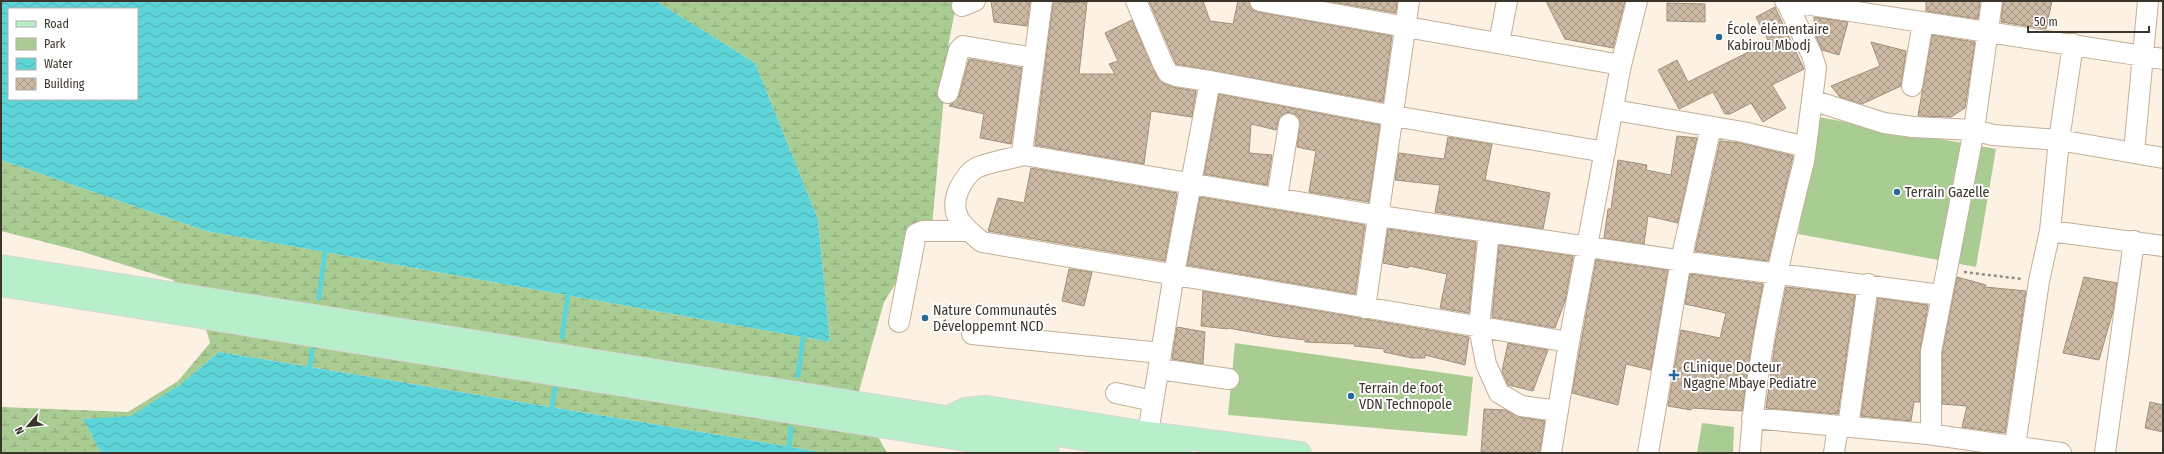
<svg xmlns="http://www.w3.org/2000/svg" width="2164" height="454" font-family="'Fira Sans Condensed',sans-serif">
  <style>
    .green { fill: #a9cc93 }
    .wetland { fill: url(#wetland-marsh) }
    .water { fill: url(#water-waves); fill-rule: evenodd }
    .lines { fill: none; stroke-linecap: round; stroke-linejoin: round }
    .stream { stroke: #5dd4d7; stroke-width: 5 }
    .building { fill: url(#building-cross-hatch); stroke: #a0907a }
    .minor-casing { stroke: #c2af99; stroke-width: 22 }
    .major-casing { stroke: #d8d6d5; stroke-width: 24 }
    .path { stroke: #948a7f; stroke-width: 2.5; stroke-dasharray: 3 3; stroke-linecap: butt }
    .minor { stroke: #fff; stroke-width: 20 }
    .major { stroke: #b8efcb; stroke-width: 22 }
    .poi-dot { fill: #24689d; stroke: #fff; stroke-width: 1.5 }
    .labels { text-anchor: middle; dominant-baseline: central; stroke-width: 4; stroke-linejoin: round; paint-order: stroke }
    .poi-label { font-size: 14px; fill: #3b342b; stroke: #fff; text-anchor: start }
  </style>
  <defs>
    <pattern id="wetland-marsh" width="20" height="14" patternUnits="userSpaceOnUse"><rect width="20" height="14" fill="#a9cc93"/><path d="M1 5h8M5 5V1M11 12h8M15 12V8" fill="none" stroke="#8ba678"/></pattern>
    <pattern id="water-waves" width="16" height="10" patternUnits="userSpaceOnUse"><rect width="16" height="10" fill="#5dd4d7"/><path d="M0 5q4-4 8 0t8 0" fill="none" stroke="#4eadaf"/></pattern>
    <pattern id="building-cross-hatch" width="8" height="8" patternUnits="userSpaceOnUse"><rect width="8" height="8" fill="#ccbaa4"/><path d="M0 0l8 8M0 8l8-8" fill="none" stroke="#a79886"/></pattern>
  </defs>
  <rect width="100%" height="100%" fill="#fdf1e3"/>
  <path class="green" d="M1818 117 1996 149 1976 267 1798 234Z
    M1235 343 1473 377 1467 436 1228 415Z
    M1702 423 1734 427 1733 453H1697Z"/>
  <path class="wetland" d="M656 1H957L949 41 932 226 884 302 857 398 887 453H827L219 352 181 384 131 417 83 419 101 453H1V407L128 412 178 381 210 343 202 314 173 280 80 251 1 231V160L206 231 830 342 818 219 755 63Z"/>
  <path class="water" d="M1 1H656L755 63 818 219 830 342 206 231 1 160ZM9 9H137V99H9Z
    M219 352 827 453H101L83 419 131 416 181 384Z"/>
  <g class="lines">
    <path class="stream" d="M319 298 325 252
      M562 337 568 295
      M310 367 312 350
      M798 376 803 338
      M552 407 555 388
      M789 447 791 428"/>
  </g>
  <path class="building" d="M991 1H1030L1027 26 994 22Z
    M1149 1H1203L1210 21 1233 24 1238 1H1249L1252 10 1258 12 1392 36 1383 102 1176 64Z
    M1326 1H1397L1396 13Z
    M1546 1H1625L1613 48 1565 39Z
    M1926 1H1980L1978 19 1926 11Z
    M2003 1H2052L2046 29 2001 22Z
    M1087 2 1079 74H1115L1109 64 1118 61 1105 33 1132 20 1158 79 1172 87 1196 91 1192 117 1151 111 1144 164 1035 145 1053 3Z
    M1667 3 1705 4V22L1667 21Z
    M1775 7 1804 69 1772 85 1786 108 1763 122 1751 103 1730 114H1725L1713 92 1679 109 1658 70 1677 60 1688 82 1769 42 1756 17Z
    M1814 17 1848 22 1839 55 1822 50 1815 34Z
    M1932 35 1975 42 1965 108 1951 117 1918 116Z
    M1871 42 1906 51 1901 86 1862 104 1840 97 1831 86 1880 66Z
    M969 59 1022 68 1011 144 980 138 984 114 949 106 959 96Z
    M1219 94 1380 125 1369 202 1309 192 1316 151 1297 147 1300 120 1297 115 1291 113H1285L1280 116 1276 130 1251 124 1249 153 1272 155 1267 185 1204 174Z
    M1677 136 1697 138 1678 223 1648 216 1644 244 1604 238 1608 209H1611L1618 160 1647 165 1646 170 1671 175Z
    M1448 137 1492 144 1485 180 1550 193 1543 229 1435 212 1440 185 1395 180 1399 153 1444 159Z
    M1720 141 1741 143 1793 156 1768 261 1695 251Z
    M1031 168 1177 193 1165 261 988 231 998 198 1024 203Z
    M1200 197 1365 225 1355 294 1187 265Z
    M1388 229 1476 242 1469 313 1440 308 1447 274 1409 266 1408 268 1383 263Z
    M1499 245 1573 256 1565 301 1555 328 1492 317Z
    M1596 260 1668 270 1651 370 1626 364 1618 405 1572 393Z
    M1069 269 1092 272 1084 306 1062 301Z
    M1690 274 1763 284 1752 341 1742 411 1692 408 1691 410 1668 406 1681 330 1720 338 1726 313 1685 304Z
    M1957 277 1986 285 1985 287 2026 291 2005 433 1962 427 1967 406 1942 404V353Z
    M2084 277 2117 283 2113 311 2099 360 2063 353Z
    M1786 287 1855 295 1838 414 1766 408 1775 344Z
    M1203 291 1469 337 1465 365 1425 355V358H1412L1384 352V349L1354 346 1355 344 1305 342V340L1272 336 1228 328V329L1201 326Z
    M1878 298 1928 305 1920 352V402H1914L1911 421 1861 416Z
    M1177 327 1205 332 1203 364 1172 359Z
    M1508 343 1548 350 1533 391 1508 385 1502 371Z
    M2150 402 2163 405V432L2145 428Z
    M1484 409 1506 410 1519 417 1545 421 1540 453H1481Z"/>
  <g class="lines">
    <defs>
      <path id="minor" d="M1136 1 1163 64 1168 73 1176 76 1210 81 1394 116 1605 152
        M1260 1 1621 65
        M1785 1 2163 59
        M1786 1 1812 55 1816 68 1806 147
        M1992 1 1974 130 1931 352V425L1928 434 2061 453
        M962 6 975 1
        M1499 43 1507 1
        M1912 86 1923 22
        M948 93 959 50 963 46 1034 58
        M1812 100 1884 123 1913 127 1974 130 1993 135 2059 140 2163 158
        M1614 110 1743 132 1806 147 1804 161C1780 257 1756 354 1750 453
        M2134 152 2148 1
        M1024 155 1022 152 1042 1
        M1277 198 1289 124
        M2050 231 2163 246
        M1489 232 1479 327 1486 364 1499 393 1521 406 1558 411
        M1365 308 1409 1
        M899 322 916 234 923 231H969
        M972 334 1161 353
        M1569 342 982 242C962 226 948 214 959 189 963 181 969 172 976 168 988 162 1010 159 1024 155L1380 216 1717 266 1941 295
        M1159 369 1229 379
        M1116 393 1153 401
        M1752 418 1928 434
        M1848 427 1868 284
        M1148 433 1174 274 1210 81
        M1551 453 1569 342 1621 65 1637 1
        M1648 453 1681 260 1711 127
        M1834 453 1838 426
        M2014 453 2039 281 2050 231 2059 140 2073 44
        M2105 453 2134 241"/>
      <path id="major" d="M1 266 1101 442 1180 453
        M1 285 1048 453
        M949 417 965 409 986 407 1148 433 1300 453"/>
    </defs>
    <use href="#minor" class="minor-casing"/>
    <use href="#major" class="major-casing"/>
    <path class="path" d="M1964 272 2022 279"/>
    <use href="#minor" class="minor"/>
    <use href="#major" class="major"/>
  </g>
  <g class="poi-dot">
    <circle cx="1719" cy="37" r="4"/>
    <circle cx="1897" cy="192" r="4"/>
    <circle cx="925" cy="318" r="4"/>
    <path d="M1672 369h4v4h4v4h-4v4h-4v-4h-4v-4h4z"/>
    <circle cx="1351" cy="396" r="4"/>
  </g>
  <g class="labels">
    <g class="poi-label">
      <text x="1727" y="29">École élémentaire<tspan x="1727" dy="16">Kabirou Mbodj</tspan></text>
      <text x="1905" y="192">Terrain Gazelle</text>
      <text x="933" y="310">Nature Communautés<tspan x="933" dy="16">Développemnt NCD</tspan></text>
      <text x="1683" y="367">CLinique Docteur<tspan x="1683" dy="16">Ngagne Mbaye Pediatre</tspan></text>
      <text x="1359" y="388">Terrain de foot<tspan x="1359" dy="16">VDN Technopole</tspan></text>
    </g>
  </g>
  <rect width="2164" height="454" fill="none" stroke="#3b342b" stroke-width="4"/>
  <rect x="8" y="8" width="130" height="92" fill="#ffffff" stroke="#b1aeaa"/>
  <rect x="16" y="21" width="20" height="6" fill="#b8efcb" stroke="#b1aeaa"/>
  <text x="44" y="28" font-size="12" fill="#3b342b">Road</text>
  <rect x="16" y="38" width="20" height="12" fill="#a9cc93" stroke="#b1aeaa"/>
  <text x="44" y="48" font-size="12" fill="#3b342b">Park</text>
  <rect x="16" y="58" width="20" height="12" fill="url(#water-waves)" stroke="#b1aeaa"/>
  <text x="44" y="68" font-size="12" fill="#3b342b">Water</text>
  <rect x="16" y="78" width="20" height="12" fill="url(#building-cross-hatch)" stroke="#b1aeaa"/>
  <text x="44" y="88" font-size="12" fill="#3b342b">Building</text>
  <g transform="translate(28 426) rotate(242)" stroke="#ffffff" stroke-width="3" paint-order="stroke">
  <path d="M0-3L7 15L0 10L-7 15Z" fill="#3b342b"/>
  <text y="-6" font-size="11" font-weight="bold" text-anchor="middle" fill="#3b342b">N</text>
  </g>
  <path d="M2028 26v6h121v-6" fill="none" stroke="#3b342b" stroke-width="2"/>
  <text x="2034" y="26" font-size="12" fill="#3b342b" stroke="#ffffff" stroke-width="3" paint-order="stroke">50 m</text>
</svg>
